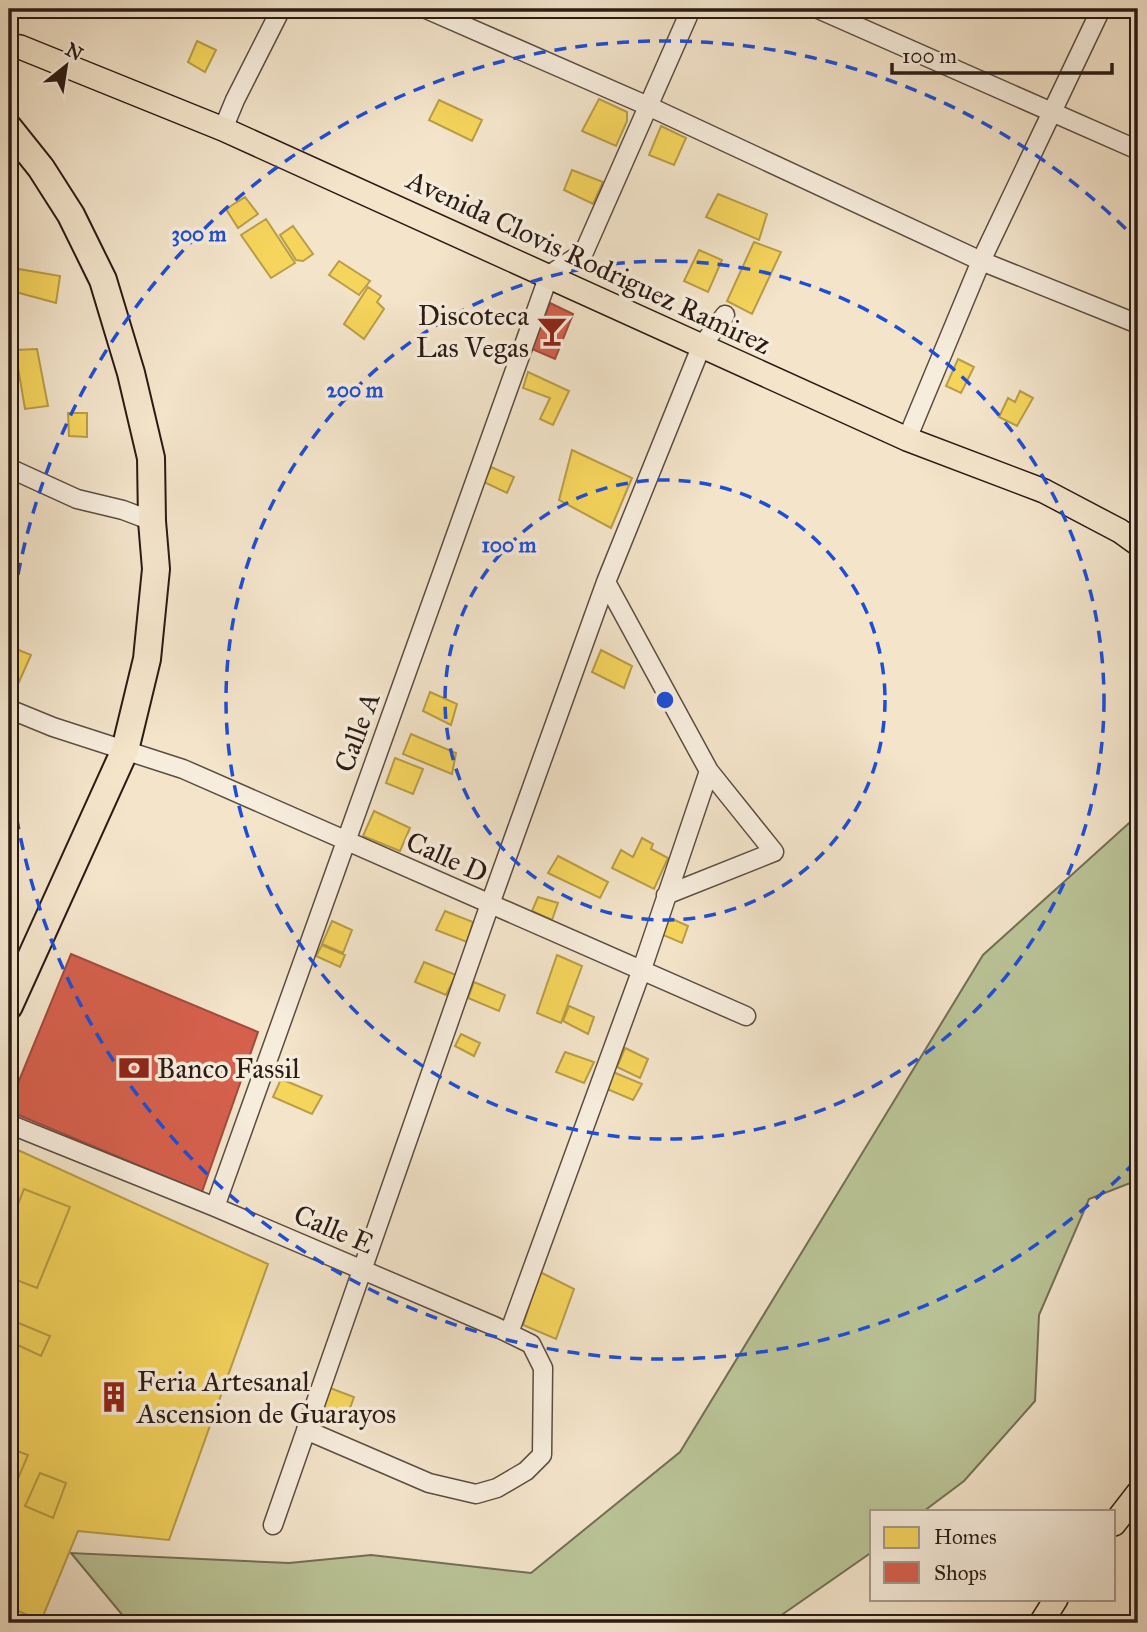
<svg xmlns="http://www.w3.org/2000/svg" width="1147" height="1632" font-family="'IM FELL Great Primer',serif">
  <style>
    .green { fill: #bac497; stroke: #727056; stroke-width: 2 }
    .homes { fill: #f6d55c; stroke: #b99d47; stroke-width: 2 }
    .shops { fill: #d6604d; stroke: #a24b3c; stroke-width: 2 }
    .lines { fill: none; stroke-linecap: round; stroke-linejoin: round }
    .minor-casing { stroke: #5c4d42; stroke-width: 21 }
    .major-casing { stroke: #2a1b15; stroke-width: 26 }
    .highway-casing { stroke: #2a1b15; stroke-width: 30 }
    .minor { stroke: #f7eddd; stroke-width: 18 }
    .major { stroke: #f3e4ca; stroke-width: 23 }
    .highway { stroke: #f3e4ca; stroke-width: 26 }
    .ring { fill: none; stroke: #1d4ed8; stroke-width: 3.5; stroke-dasharray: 12 9 }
    .labels { text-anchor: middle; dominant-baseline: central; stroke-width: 7; stroke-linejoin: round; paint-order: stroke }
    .street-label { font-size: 28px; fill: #2a1b15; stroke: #f7eddd }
    .poi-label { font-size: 28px; fill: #2a1b15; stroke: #f7eddd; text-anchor: start }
    .centre { fill: #1d4ed8; stroke: #f7eddd; stroke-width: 3.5 }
    .ring-label { font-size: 21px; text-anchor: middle; font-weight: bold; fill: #1d4ed8; stroke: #f7eddd; stroke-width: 7; stroke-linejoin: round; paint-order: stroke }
  </style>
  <rect width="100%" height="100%" fill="#f3e4ca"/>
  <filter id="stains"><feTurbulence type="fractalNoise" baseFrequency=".00286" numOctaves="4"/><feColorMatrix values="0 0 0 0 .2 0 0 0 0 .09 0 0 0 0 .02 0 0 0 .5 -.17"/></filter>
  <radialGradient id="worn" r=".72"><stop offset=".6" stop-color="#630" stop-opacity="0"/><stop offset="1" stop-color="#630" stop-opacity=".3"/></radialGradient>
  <path class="green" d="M1138 815V1180L1089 1199 1039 1315 1035 1401 964 1481 924 1511H872V1552L770 1623H129L71 1553 289 1563 371 1555 531 1573 680 1452 983 955Z"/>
  <path class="homes" d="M197 41 216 50 205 72 188 62Z
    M599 99 627 112V121L616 146 582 131Z
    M439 100 482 120 472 141 429 120Z
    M661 126 686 138 674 165 649 155Z
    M572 170 603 182 593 204 564 190Z
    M718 194 767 214 759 240 706 217Z
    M245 197 258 214 238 228 226 209Z
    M266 219 295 263 271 278 241 235Z
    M293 226 313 254 303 261 296 260 280 235Z
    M754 242 781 252 752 314 727 301Z
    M699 250 722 260 708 292 684 281Z
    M339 261 370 281 359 295 329 275Z
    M19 269 60 276 56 303 12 291Z
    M368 287 381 296 377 302 384 309 364 339 344 324Z
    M37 349 48 406 25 409 15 350Z
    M958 359 974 367 961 393 946 386Z
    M528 372 569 391 553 425 540 419 550 398 523 388Z
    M1020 391 1033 398 1017 426 999 417 1008 398 1015 402Z
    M68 413H87V437L69 436Z
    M572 450 632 478 611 528 559 500Z
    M491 467 514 477 507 493 484 482Z
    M9 646 31 655 14 693 9 691Z
    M601 650 632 666 624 688 592 672Z
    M430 692 457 704 451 725 423 711Z
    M411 734 456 753 452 774 403 754Z
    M395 758 423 769 413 794 386 783Z
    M374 811 410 828 400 851 363 836Z
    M642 838 653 844 651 849 668 858 654 889 612 868 621 850 633 857Z
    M558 856 608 882 600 898 548 873Z
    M538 897 558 903 552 920 532 911Z
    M445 911 473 922 467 942 436 930Z
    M668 917 688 926 682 943 663 935Z
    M332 921 352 930 343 953 322 944Z
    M322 945 345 955 340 967 316 956Z
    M557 955 582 966 561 1023 537 1013Z
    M424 962 456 975 446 995 415 982Z
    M474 982 505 995 499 1011 468 998Z
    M569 1006 594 1017 588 1034 563 1021Z
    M461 1034 480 1043 474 1056 455 1046Z
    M625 1048 648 1059 640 1078 617 1067Z
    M565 1052 594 1062 584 1083 556 1072Z
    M613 1072 642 1084 633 1100 607 1089Z
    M281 1079 322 1096 312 1114 273 1097Z
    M9 1146 268 1264 169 1540 78 1531 41 1621 9 1607Z
    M24 1189 70 1207 37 1288 9 1277V1228Z
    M540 1272 574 1289 556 1339 523 1325Z
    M9 1319 50 1336 41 1356 9 1341Z
    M330 1388 354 1397 345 1422 320 1413Z
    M12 1449 28 1455 17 1481 9 1477V1456Z
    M40 1473 66 1483 53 1518 25 1506Z"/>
  <path class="shops" d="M550 303 573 314 555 359 532 349Z
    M71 954 258 1032 202 1192 9 1111V1105Z"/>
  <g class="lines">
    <defs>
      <path id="minor" d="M426 9 648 106 981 261 1138 324
        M818 9 1138 150
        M223 129 235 100 281 9
        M907 439 981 261 1101 9
        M9 468 77 499 123 510 152 521
        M606 582 709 771 774 852 666 895
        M9 709 53 727 183 769 746 1016
        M9 1124 215 1207 494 1326 531 1344 543 1368 542 1455 526 1471 497 1488 476 1494 429 1483 306 1430
        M215 1207 549 275 584 252 691 9
        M509 1333 642 969 709 771
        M273 1525 490 904 606 582 701 347 725 315"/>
      <path id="major" d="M9 45 20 47 223 129 907 439 1044 491 1120 531 1138 544
        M1114 1524 1138 1493
        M1041 1623 1056 1599"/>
      <path id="highway" d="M9 128 41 168 71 215 103 280 131 373 151 458 152 521 156 569 147 659 125 750 9 1006"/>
    </defs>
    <use href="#minor" class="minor-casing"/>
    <use href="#major" class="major-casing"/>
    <use href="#highway" class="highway-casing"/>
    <use href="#minor" class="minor"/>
    <use href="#major" class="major"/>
    <use href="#highway" class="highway"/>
  </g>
  <g class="ring">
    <circle cx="665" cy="700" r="220"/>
    <circle cx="665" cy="700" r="439"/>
    <path d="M1135 1162A659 659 0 0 1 9 763M9 637A659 659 0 0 1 1135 238"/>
  </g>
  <defs>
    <symbol id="bar-bare" viewBox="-9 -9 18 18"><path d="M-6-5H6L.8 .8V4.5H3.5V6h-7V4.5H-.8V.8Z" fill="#8f2418" stroke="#f7eddd" stroke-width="2.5" paint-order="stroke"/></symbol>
    <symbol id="bank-bare" viewBox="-9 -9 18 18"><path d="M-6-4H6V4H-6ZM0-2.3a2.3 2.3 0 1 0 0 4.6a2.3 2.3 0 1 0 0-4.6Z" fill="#8f2418" stroke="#f7eddd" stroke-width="2.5" paint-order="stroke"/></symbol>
    <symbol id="building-bare" viewBox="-9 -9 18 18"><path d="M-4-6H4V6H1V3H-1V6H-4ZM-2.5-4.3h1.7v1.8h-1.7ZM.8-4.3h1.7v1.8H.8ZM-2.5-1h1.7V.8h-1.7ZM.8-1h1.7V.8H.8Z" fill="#8f2418" stroke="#f7eddd" stroke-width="2.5" paint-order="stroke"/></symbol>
  </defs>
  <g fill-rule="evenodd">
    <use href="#bar-bare" x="530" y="309" width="44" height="44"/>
    <use href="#bank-bare" x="112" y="1046" width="44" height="44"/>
    <use href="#building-bare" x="92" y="1375" width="44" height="44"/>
  </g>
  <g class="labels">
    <g class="street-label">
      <text transform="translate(589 262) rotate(25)">Avenida Clovis Rodriguez Ramirez</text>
      <text transform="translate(357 732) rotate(-70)">Calle A</text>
      <text transform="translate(447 857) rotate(24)">Calle D</text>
      <text transform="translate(334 1229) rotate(23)">Calle E</text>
    </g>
    <g class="poi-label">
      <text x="529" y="315" text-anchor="end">Discoteca<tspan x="529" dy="32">Las Vegas</tspan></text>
      <text x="157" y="1068">Banco Fassil</text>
      <text x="137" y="1381">Feria Artesanal<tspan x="137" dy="32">Ascension de Guarayos</tspan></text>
    </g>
  </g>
  <circle cx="665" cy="700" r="10" class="centre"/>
  <g class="ring-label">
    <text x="199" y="241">300 m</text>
    <text x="355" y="397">200 m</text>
    <text x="509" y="552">100 m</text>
  </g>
  <rect width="1147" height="1632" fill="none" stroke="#f3e4ca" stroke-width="35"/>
  <rect x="10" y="10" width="1126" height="1611" fill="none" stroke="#2a1b15" stroke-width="3.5"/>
  <rect x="18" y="18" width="1112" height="1597" fill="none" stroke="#2a1b15" stroke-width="2"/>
  <rect x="870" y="1510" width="245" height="91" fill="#f7eddd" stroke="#a5998d" stroke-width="2"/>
  <rect x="884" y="1527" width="35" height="21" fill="#f6d55c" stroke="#a5998d" stroke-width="2"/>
  <text x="934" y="1544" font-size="21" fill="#2a1b15">Homes</text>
  <rect x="884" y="1562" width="35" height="21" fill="#d6604d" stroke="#a5998d" stroke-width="2"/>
  <text x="934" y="1580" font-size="21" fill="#2a1b15">Shops</text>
  <g transform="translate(66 66) rotate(30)" stroke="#f7eddd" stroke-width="5" paint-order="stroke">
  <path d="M0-5L12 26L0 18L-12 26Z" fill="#2a1b15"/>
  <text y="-10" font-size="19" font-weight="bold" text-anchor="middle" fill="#2a1b15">N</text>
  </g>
  <path d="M892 63v10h220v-10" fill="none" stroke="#2a1b15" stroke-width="3.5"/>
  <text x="902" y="63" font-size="21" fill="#2a1b15" stroke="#f7eddd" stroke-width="5" paint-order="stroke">100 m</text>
  <rect width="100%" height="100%" filter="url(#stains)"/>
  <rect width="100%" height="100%" fill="url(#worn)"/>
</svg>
